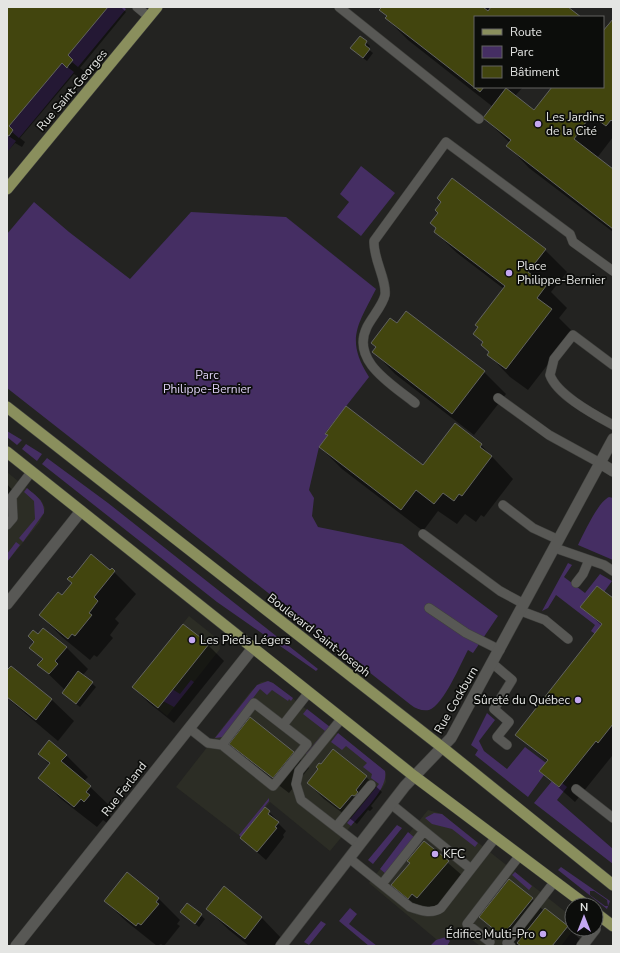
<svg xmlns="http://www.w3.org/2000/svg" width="620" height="953" font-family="'Nunito Sans',sans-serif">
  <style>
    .built { fill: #2c2d25 }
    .green { fill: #452e63; fill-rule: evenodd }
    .shadow { fill: #0007 }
    .building { fill: #42450e; stroke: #626360 }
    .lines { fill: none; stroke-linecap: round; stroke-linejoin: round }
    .service-casing { stroke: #40413e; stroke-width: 10 }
    .minor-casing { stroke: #40413e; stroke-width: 12 }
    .primary-casing { stroke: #40413e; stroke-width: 12 }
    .service { stroke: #585855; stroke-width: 9 }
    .minor { stroke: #585855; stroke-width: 11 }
    .primary { stroke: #8a8f5d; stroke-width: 11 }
    .poi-dot { fill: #c4a7f1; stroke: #0c0d0b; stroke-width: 1.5 }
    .labels { text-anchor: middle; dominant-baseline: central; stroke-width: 3.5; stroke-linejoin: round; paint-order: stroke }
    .street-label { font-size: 12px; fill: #e4e5e3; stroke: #0c0d0b }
    .poi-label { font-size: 12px; fill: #e4e5e3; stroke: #0c0d0b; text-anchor: start }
    .park-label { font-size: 12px; fill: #ddd0f3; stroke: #0c0d0b }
  </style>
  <rect width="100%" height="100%" fill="#232321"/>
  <path class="built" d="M7 472 41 500 45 508 44 513 39 523 7 562Z
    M189 616 219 640 220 649 167 716 132 687Z
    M268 681 273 683 385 771 386 782 383 787 330 851 270 802 241 837 176 787 251 691 261 682Z
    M428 810 442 814 572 917V929H574L561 946H480L455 927 442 944 369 883Z"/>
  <path class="green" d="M108 7H123L126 9 78 67 72 62 73 60 68 55Z
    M62 63 74 72 19 138 12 132 13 130 9 126Z
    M7 135 16 141 7 152Z
    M361 166 395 193 361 236 337 217 349 202 340 194Z
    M34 202 69 232 130 279 191 212 286 217 376 289C358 325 345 339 369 377L325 433 328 435 319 447 309 490 314 498 312 516 318 527 402 544 498 616 473 653 468 650C461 663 443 706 429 710 422 711 416 709 411 705L7 388V234Z
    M7 431 22 440 17 445 7 437Z
    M26 444 42 454 37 461 22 449Z
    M47 458 108 503 318 669 316 671 217 602 42 464Z
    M27 488C36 496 45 501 44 513L23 542 19 538 35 519 34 501 24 492Z
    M609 497 613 498V560L578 545C584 533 598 502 609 497Z
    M16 542 20 545 7 562V554Z
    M568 563 572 565 564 577 585 593 600 574 612 581 604 592 597 586 580 607 602 624 595 634 591 631 595 625 556 595 548 608 542 611Z
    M191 680 194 682 174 707 163 701 172 689 180 694Z
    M268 681 273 683 293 698 291 701 289 699 288 701 272 690 267 695 260 689 223 737 215 738 257 685Z
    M307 709 330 727 309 756 306 754 325 731 303 714Z
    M487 713 495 720 479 741 484 751 507 769 525 747 546 763 539 771 544 775 528 797 475 755 478 750 471 745Z
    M338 733 385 771C389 788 362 813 351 826L347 823 379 784 371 778 372 774 363 767 367 763 346 746 342 750 331 742Z
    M552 781 559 787 562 783 567 787 557 800 613 849V864L534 803Z
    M269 798V801L241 837 239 835Z
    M434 813 442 814 478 843 475 847 452 829 432 824 425 818Z
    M397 825 402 828 373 864 368 860Z
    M408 832 415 838 386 874 380 869Z
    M561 867 610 901 607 909 558 870ZM590 891H594L607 900 608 906H605L590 895Z
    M515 872 532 886 529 890 512 875Z
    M350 908 357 914 349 924 377 946H369L339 921Z
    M321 921 326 924 309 945 304 942Z
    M446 937 450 941 447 946H430L436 940Z"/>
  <path class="shadow" d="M7 7H121L126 12 80 68 85 72 80 78 74 74 20 138 25 142 22 147 15 143 7 152Z
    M383 7H567L580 17H475V87H523L515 96 534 111 553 87H603V32L613 20V137L597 158 613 170V232L529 168 508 146 510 143 484 118 493 107 408 40 386 18 387 17 381 10Z
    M360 37 370 46 368 49 373 53 367 61 355 52Z
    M435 232 545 250 567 272 551 292 567 308 559 318 573 332 528 390 510 377 489 355 490 353 482 345 484 343 474 334 504 289 457 253Z
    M372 343 484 372 506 394 474 435 395 374 374 352 377 348Z
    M455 425 481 445 513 479 484 517 481 515 476 522 465 514 457 524 438 511 423 531 342 469 320 447 423 466Z
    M7 484 18 496 7 510Z
    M112 570 136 594 115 619 119 623 110 635 113 638 97 657 94 655 90 660 62 637 40 615 62 597 73 583 72 579 110 572Z
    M613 600V757L612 756 575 802 540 771 548 762 517 734 602 626 582 607Z
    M39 635 66 647 88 669 83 675 96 687 80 707 67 697 65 690 39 665 43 660 31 648Z
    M208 645 224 661 174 723 149 703 133 687Z
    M11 667 52 700 74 721 58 741 7 698V672Z
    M230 744 294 752 309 768 289 793 246 760Z
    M39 754 66 755 88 777 84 781 112 808 108 814 111 817 107 823 103 820 97 827 61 799 40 778 50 765Z
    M366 777 382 792 371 806 373 808 370 811 368 810 357 824 324 799 308 783Z
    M269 812 277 820 276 821 286 831 283 835 284 837 266 860 241 838Z
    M424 842 464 877 433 913 424 914 393 885 411 863Z
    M224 888 262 918 283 940 278 946H249L229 930 207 909Z
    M158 898 180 920 177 924 180 926 164 946 161 944 157 946 127 922 105 901Z
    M532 899 544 911 567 927 583 942 580 946H512L480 917Z
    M187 904 205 919 199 927 185 916Z"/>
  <path class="building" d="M7 7H108L68 55 73 60 68 66 67 68 62 63 9 126 13 130 9 136 7 135Z
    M382 7H483L488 11 491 7H568L581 17H475V87H484L480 92 385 18 387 16 379 10Z
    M613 19V122L611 120 606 126 591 115 574 139 613 169V229L506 146 511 140 483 118 506 88 534 110 552 87H603V31Z
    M360 36 367 41 365 45 370 49 363 58 350 48Z
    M452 178 546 249 528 272 546 286 537 298 552 309 506 369 487 355 489 352 481 345 483 342 473 334 478 327 475 325 505 286 434 232 436 228 430 223 438 213 435 210 441 202 437 198Z
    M406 311 485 371 452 414 372 352 376 347 371 343 390 318 397 323Z
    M346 406 423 465 455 423 482 444 480 447 492 456 462 496 459 494 454 501 443 493 434 504 416 490 401 510 319 447 328 435 325 434Z
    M91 554 110 570 112 568 115 571 94 597 98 601 89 613 92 615 75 636 72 634 68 639 39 615 58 592 62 595 72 583 67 579 70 576 72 578Z
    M597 586 613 598V724L598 743 596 741 559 787 539 771 548 760 515 735 602 624 580 607Z
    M183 624 209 644 158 708 132 687Z
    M43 628 67 647 55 661 58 664 49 674 37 665 43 659 29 648 34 642 28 636 33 630 38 634Z
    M11 666 52 699 36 720 7 697V670Z
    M78 671 93 682 76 704 62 693Z
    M250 717 294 752 273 778 229 744Z
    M49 740 67 755 61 761 91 786 86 792 90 795 84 802 81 799 74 807 38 778 50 763 38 754Z
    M333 749 367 776 356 790 358 792 356 795 354 796 352 795 340 809 307 783 318 769 316 767 319 763 321 764Z
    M265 807 270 811 268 814 279 822 275 827 277 828 257 852 240 838Z
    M424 841 449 861 417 898 412 894 408 899 391 885 410 863 407 861Z
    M127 872 159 898 156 902 159 904 141 925 138 923 136 926 104 901Z
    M509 879 533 898 502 936 479 917Z
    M224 886 262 917 245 939 206 909Z
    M187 903 202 914 195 924 180 912Z
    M545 908 568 926 552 946H521L517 943Z"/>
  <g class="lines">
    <defs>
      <path id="service" d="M137 7 149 17
        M339 7 479 119
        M613 365 573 335 554 359 550 375C557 395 595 415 613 425
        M498 398 549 435 600 463
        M415 403C393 385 350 361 367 327 372 317 383 305 385 295 387 280 373 259 374 241L446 142 570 234 573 242 613 271
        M503 505 533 528 559 540
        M7 525 13 518 12 497 32 471
        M423 534 500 591 524 604
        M555 548 604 565 613 571
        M576 583 583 574 589 560
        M429 608 466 633 500 650
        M521 611 545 620 568 639
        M492 663 512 680 494 709 509 722 497 737 507 745
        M342 718 299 771 296 784 301 800 359 845
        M283 725 309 692
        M189 728 208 743 222 745 273 786 307 744 254 703 222 745
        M576 789 613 818
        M391 804 471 869
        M336 827 371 785
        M349 858 410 907C420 910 431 915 441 908L496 837
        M382 884 424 831
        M490 942 467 924 520 855
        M511 946 507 943 555 881"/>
      <path id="minor" d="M600 463 613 471
        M7 604 81 511
        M16 946 253 648
        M281 946 405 786 451 738 613 439
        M582 946 595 929"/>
      <path id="primary" d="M7 189 157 7
        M7 407 443 748 613 885
        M7 452 414 776 586 905
        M596 913 613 926"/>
    </defs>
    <use href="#service" class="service-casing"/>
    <use href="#minor" class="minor-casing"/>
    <use href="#primary" class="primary-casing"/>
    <use href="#service" class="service"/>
    <use href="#minor" class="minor"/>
    <use href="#primary" class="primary"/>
  </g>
  <g class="poi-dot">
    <circle cx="538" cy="124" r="4"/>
    <circle cx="509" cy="273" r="4"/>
    <circle cx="192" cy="640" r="4"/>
    <circle cx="578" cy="700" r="4"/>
    <circle cx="435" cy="854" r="4"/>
    <circle cx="543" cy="934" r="4"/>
  </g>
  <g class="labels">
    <g class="street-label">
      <text transform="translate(72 90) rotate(-50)">Rue Saint-Georges</text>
      <text transform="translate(319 635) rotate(38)">Boulevard Saint-Joseph</text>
      <text transform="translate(456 700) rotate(-60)">Rue Cockburn</text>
      <text transform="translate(124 789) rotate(-52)">Rue Ferland</text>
    </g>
    <g class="poi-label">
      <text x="546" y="117">Les Jardins<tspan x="546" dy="14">de la Cité</tspan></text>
      <text x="517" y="266">Place<tspan x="517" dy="14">Philippe-Bernier</tspan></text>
      <text x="200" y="640">Les Pieds Légers</text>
      <text x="570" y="700" text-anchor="end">Sûreté du Québec</text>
      <text x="443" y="854">KFC</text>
      <text x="535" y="934" text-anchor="end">Édifice Multi-Pro</text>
    </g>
    <g class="park-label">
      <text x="207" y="375">Parc<tspan x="207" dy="14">Philippe-Bernier</tspan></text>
    </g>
  </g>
  <rect width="620" height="953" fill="none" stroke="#e4e5e3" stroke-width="16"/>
  <rect x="474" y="16" width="130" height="72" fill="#0c0d0b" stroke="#626361"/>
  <rect x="482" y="29" width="20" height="6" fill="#8a8f5d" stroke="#626361"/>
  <text x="510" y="36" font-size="12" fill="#e4e5e3">Route</text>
  <rect x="482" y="46" width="20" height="12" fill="#452e63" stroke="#626361"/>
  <text x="510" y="56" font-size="12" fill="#e4e5e3">Parc</text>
  <rect x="482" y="66" width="20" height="12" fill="#42450e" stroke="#626361"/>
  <text x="510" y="76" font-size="12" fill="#e4e5e3">Bâtiment</text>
  <g transform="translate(584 917)"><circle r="19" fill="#0c0d0b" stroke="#626361"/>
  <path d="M0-3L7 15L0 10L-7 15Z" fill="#c4a7f1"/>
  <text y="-6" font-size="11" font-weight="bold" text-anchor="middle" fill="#e4e5e3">N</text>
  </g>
</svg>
